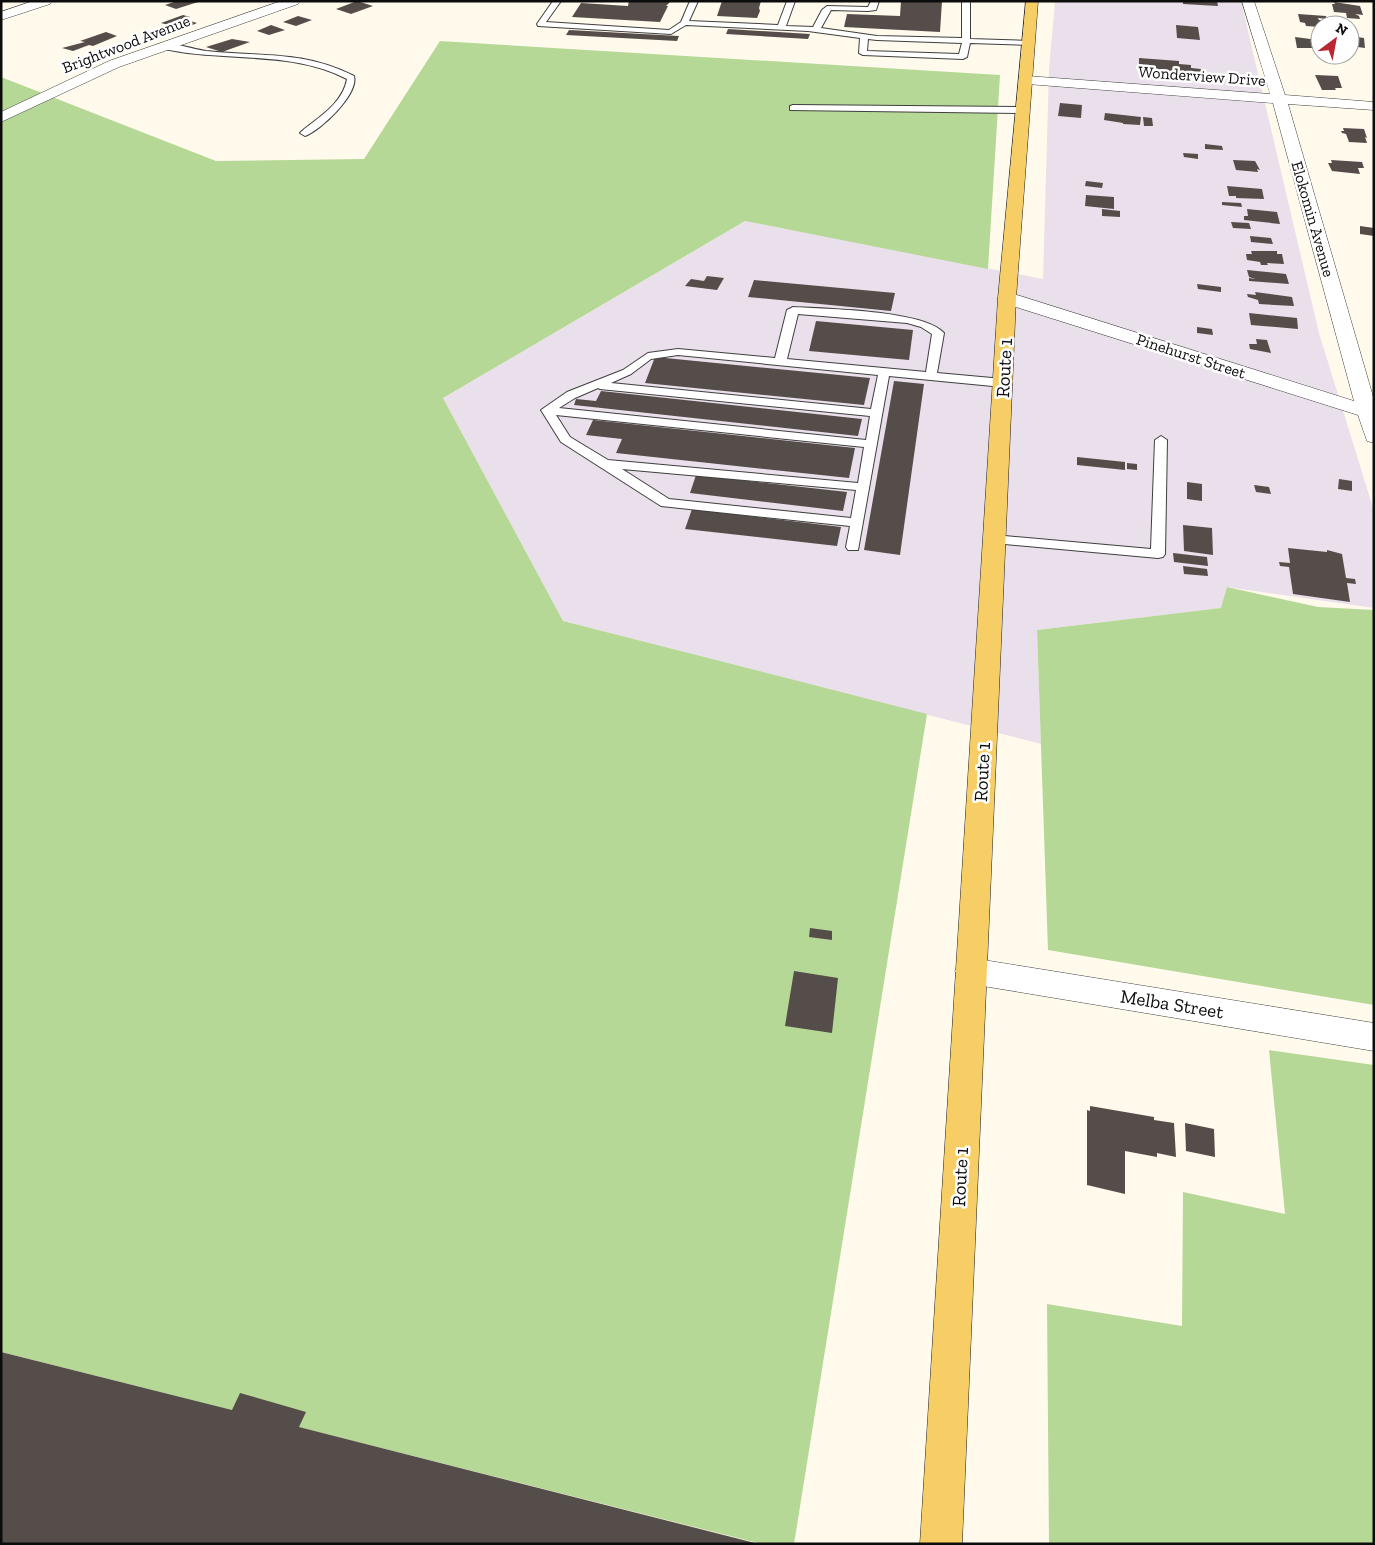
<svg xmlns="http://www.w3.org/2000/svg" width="1375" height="1545" font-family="'Zilla Slab',serif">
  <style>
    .industrial { fill: #eae0eb }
    .forest { fill: #b6d896 }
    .building { fill: #554d49 }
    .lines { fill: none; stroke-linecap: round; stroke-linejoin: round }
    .lane-casing { stroke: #3f3f3f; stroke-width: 2 }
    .street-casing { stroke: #3f3f3f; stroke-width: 1 }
    .primary-casing { stroke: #1d1d1d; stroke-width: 1 }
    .lane { fill: #fff; fill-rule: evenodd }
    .street { fill: #fff; fill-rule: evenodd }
    .primary { fill: #f6ce65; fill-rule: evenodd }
    .labels { text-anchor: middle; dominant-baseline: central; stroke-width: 5; stroke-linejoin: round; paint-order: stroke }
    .far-street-label { font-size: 16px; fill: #0c0c0c; stroke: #fff }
    .street-label { font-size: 19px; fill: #0c0c0c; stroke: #fff }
  </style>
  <rect width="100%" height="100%" fill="#fffaec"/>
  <path class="industrial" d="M1055 1H1241L1319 333 1374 511V608L1227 587 1222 608 1037 630 1041 744 563 621 443 398 745 221 1043 279 1049 69Z"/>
  <path class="forest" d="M440 41 1000 75 988 269 745 221 443 398 563 621 927 714 794 1544H762L1 1352V77L216 161 364 159Z
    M1227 587 1318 607 1374 610V1005L1048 950 1037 630 1221 608Z
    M1269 1050 1374 1065V1544H1049L1047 1304 1182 1326 1183 1192 1285 1214Z"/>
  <path class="building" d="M177 1H198V2L176 9 165 5Z
    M357 1 373 6 351 14 336 9Z
    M629 1H671L666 6H668L660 22 572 17 581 3 628 6Z
    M722 1H761L759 8 760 11 757 18 717 16Z
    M901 1H942L940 32 844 27 847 14 900 16Z
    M1183 1H1217L1218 6 1183 4Z
    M1334 2 1360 6 1363 15 1355 14 1359 16 1360 19 1347 18 1346 13 1334 12 1332 4H1335Z
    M1298 14 1326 16 1327 19 1318 18 1319 20H1332L1333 23 1319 22 1320 27 1306 26 1305 23 1300 22Z
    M183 15 190 17 184 19 197 23 183 29 161 23Z
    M298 16 312 20 296 26 283 22Z
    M271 25 285 30 269 35 257 31Z
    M1176 25 1198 27 1200 40 1177 38Z
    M728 29 810 34 808 39 726 34Z
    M569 30 679 36 677 41 566 35Z
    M106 32 117 36 93 46 89 45 73 51 62 48 85 42 80 41Z
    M1350 36 1364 38 1365 48 1350 46Z
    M1295 37 1318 40 1319 45 1313 47V48H1297Z
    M232 39 250 42 222 52 206 47Z
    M1139 58 1179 61V64L1191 65V68L1201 69V74L1139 70Z
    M1315 75 1338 76 1342 88H1335L1336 90H1322Z
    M1060 103 1082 105 1081 118 1058 116Z
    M1105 113 1141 117 1140 125 1123 124V123L1104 120Z
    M1143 117 1152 118 1153 126H1144Z
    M1343 128 1364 129 1367 138 1365 137 1367 143 1349 142 1346 134 1342 133 1341 131H1344Z
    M1205 144 1222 146 1223 150 1205 149Z
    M1183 153 1198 154V159L1184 157Z
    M1233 160 1255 161 1260 170 1257 169 1258 172 1236 170Z
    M1331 160 1362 162 1364 168H1358L1360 174 1332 171 1328 163H1332Z
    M1086 181 1103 183 1102 188 1085 186Z
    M1227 186 1262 189 1264 199 1236 198V196H1229Z
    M1086 195 1114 197V209L1085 206Z
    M1222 202 1241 203 1242 207 1222 205Z
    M1102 209 1120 211V217L1102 216Z
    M1247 209 1277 212 1280 224 1244 220V216H1248Z
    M1231 222 1249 223 1251 229 1233 228Z
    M1360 226 1374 228V236L1360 234Z
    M1250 236 1271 238 1273 244 1251 242Z
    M1251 251H1277V254H1282L1284 264 1267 263 1268 265H1261L1260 262 1247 260 1246 254H1252Z
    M1247 270 1286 274 1289 284 1249 281V278L1255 279 1249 277Z
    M707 276 724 278 717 290 685 286 691 279 704 281Z
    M754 280 895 293 891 311 748 297Z
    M1197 284 1221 287V292L1198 289Z
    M1255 292 1292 297 1294 306 1259 304 1258 300 1248 297 1247 294 1256 295Z
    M1249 313 1297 318 1298 329 1251 325Z
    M816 321 913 330 909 360 809 351Z
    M1197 327 1212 329 1213 335 1197 333Z
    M1256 339 1267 340 1271 353 1250 349 1249 344H1257Z
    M655 357 870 378 864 405 645 383Z
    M894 381 924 384 900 555 864 550Z
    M601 391 862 419 858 436 574 405 576 399 596 401Z
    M593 420 855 448 849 478 616 453 622 439 586 435Z
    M1077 457 1125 462V470L1077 465Z
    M1127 463 1137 464V470L1127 469Z
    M696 475 847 492 843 511 690 493Z
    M1339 479 1352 481V491L1338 489Z
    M1187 482 1202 484V501L1187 499Z
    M1254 485 1269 487 1271 494 1256 492Z
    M692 509 841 527 837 546 685 529Z
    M1183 525 1212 528 1213 555 1184 551Z
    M1288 548 1327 552V550L1342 554 1346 578 1355 579 1356 584 1347 583 1350 602 1293 594 1289 567 1280 566 1279 562 1290 563Z
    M1173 553 1207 557 1208 566 1174 562Z
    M1183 566 1207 569 1208 576 1184 574Z
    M810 928 832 931V940L809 937Z
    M794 971 838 978 832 1033 785 1026Z
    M1090 1106 1154 1117V1120L1174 1123 1176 1157 1157 1153V1157L1125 1151V1194L1087 1185V1110L1090 1111Z
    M1185 1123 1214 1129 1215 1157 1186 1151Z
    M1 1352 232 1410 240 1393 306 1412 299 1427 759 1544H1Z"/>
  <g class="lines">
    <defs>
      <path id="lane" d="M553 1H561L546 22 669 30 681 22 690 1H698L689 21 778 25 787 1H795L786 26 813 27 822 10 827 6 868 7 871 1H879L876 10 868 11 831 10 821 28 877 36 962 38V1H970V39L1030 41 1034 43 1030 45 970 43 967 57 963 59 863 55 859 53 860 38 808 31 686 25 671 34 538 26 537 24ZM868 39 877 40 962 43 959 54 867 51Z
        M160 44C174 42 192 49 206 51 261 57 303 50 354 76 359 94 321 130 305 136L300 133 302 131C319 117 343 103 347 79 288 49 223 63 160 48Z
        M793 105 1024 107 1028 110 1024 113 790 110V106Z
        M793 307C825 309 924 310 944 333L937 373 1003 379 1009 383 1003 387 889 376 858 550H848L846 547 850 526 661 506 561 442 541 410 567 392 623 370 648 353 678 349 775 358 787 310ZM798 314 907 323 921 327 932 334 926 372 787 359ZM678 355 878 375 871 409 611 383 631 374 651 359ZM598 388 600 389 870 416 866 440 559 408 575 398ZM556 415 864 447 858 483 608 460 570 437ZM622 469 856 490 851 518 669 499Z
        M1161 436 1167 440 1165 554 1163 557 1158 558 994 543 987 539 994 535 1151 549 1155 440Z"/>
      <path id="street" d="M33 1H52L50 4 1 20V12Z
        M281 1H300L298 4 119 67 1 122V112L109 61Z
        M1242 1H1254L1285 95 1374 102V110L1288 104 1374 400V443L1367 441 1358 415 1000 302 998 298 1000 294 1007 292 1014 294 1354 401 1273 103 1027 84 1022 83 1020 80 1022 77 1027 76 1270 94Z
        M971 958 1374 1023V1051L971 984 960 980 955 971 960 962Z"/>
      <path id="primary" d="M1026 1H1038L1016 298 962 1544H920L998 298Z"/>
    </defs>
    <use href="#lane" class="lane-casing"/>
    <use href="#street" class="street-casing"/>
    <use href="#primary" class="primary-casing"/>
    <use href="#lane" class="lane"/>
    <use href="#street" class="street"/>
    <use href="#primary" class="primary"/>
  </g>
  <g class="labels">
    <g class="far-street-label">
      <text transform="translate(126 44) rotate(-21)">Brightwood Avenue</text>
      <text transform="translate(1202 76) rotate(4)">Wonderview Drive</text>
      <text transform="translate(1313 219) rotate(74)">Elokomin Avenue</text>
      <text transform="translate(1191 356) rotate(18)">Pinehurst Street</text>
    </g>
    <g class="street-label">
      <text transform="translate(1004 368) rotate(-87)">Route 1</text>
      <text transform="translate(982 772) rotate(-87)">Route 1</text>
      <text transform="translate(1172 1004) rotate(9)">Melba Street</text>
      <text transform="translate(960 1177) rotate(-87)">Route 1</text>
    </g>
  </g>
  <rect width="1375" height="1545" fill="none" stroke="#0c0c0c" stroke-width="5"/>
  <g transform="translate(1335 40) rotate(32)"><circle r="24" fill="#ffffff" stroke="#9e9e9e"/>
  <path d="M0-4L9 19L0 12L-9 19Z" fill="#b92733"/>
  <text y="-8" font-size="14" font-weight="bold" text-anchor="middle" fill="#0c0c0c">N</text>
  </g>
</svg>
